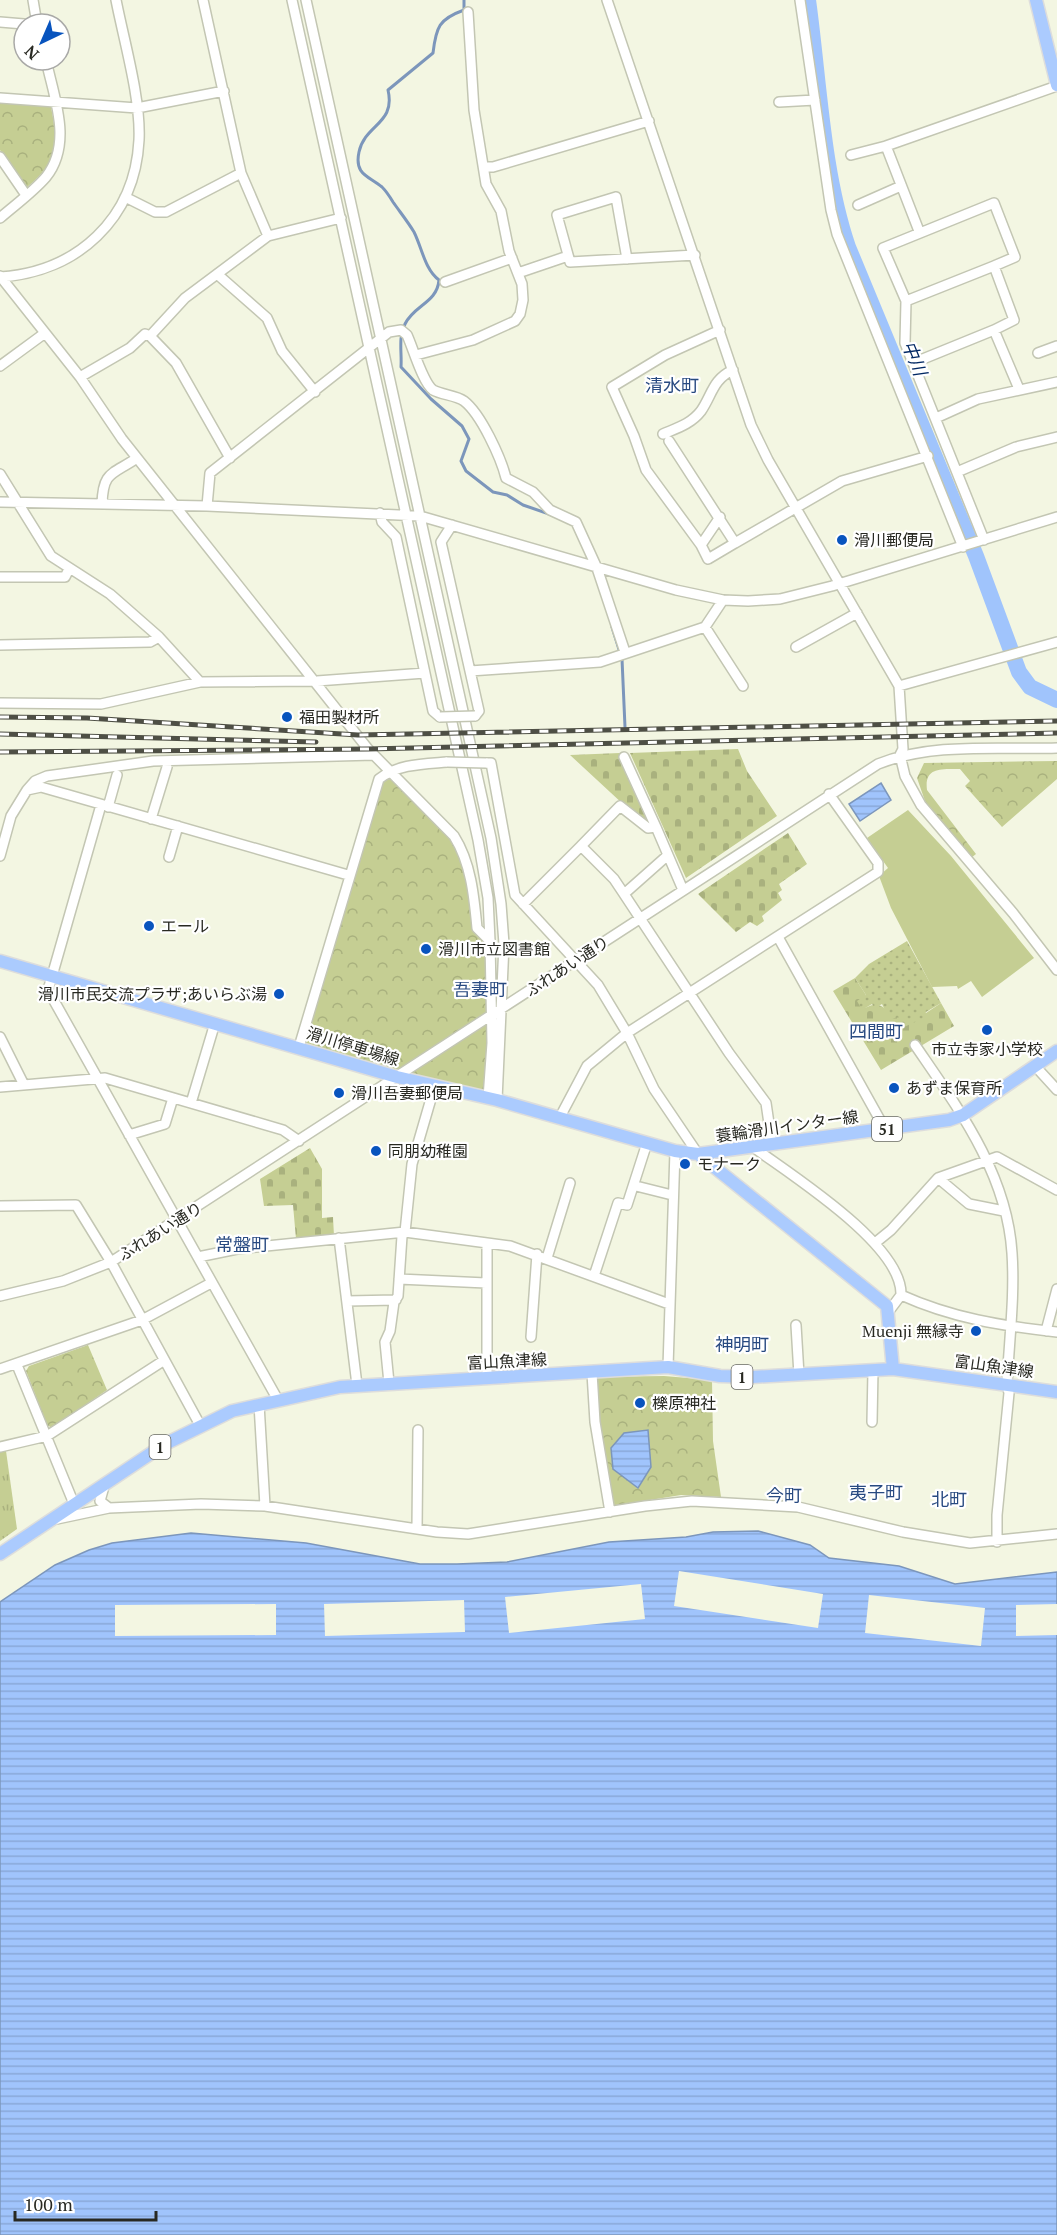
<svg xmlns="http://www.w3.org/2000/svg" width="1057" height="2235" font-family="'PT Serif','Noto Sans JP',serif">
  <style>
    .grass { fill: url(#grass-tufts) }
    .cemetery { fill: url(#cemetery-stones) }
    .park { fill: url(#park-crowns) }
    .garden { fill: url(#garden-dots) }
    .pitch { fill: #c5ce93 }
    .water { fill: url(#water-rules); stroke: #7c96bb; stroke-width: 1.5 }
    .pier { fill: #f3f6e2 }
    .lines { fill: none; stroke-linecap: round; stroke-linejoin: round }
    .stream { stroke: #7c96bb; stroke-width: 3 }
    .river { stroke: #a0c4fc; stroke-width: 16 }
    .minor-casing { stroke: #c3c6b3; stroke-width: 12 }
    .major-casing { stroke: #dddddc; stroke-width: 15 }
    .minor { stroke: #fff; stroke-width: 9 }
    .major { stroke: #abcbfe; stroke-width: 12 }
    .rail-casing { stroke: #4e4f45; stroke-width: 5 }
    .rail { stroke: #fff; stroke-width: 3; stroke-dasharray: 9; stroke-linecap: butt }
    .minor-bridge-casing { stroke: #c3c6b3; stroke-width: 12; stroke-linecap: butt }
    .minor-bridge { stroke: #fff; stroke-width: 9 }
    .poi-dot { fill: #0854be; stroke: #fff; stroke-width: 2 }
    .labels { text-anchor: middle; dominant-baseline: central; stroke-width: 4.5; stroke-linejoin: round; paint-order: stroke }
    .shield { fill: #fff; stroke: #686964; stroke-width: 1.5 }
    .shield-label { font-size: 15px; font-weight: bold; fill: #282922 }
    .poi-label { font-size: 16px; fill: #282922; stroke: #fff; text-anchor: start }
    .street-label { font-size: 16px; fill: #282922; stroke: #fff }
    .water-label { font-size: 18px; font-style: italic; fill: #022863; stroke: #fff }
    .neighbourhood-label { font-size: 18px; fill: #284a81; stroke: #fff }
  </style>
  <defs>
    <pattern id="grass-tufts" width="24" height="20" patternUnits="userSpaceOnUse" patternTransform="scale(1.5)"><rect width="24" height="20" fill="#c5ce93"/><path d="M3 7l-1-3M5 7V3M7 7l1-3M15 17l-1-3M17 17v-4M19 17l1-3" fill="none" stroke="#a9b17e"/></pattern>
    <pattern id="cemetery-stones" width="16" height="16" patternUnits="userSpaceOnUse" patternTransform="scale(1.5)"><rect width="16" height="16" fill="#c5ce93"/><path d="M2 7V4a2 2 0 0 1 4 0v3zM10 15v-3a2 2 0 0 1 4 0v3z" fill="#a9b17e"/></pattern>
    <pattern id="park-crowns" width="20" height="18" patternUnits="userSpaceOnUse" patternTransform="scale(1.5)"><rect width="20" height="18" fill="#c5ce93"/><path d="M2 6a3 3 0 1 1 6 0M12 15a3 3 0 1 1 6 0" fill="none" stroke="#a9b17e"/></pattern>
    <pattern id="garden-dots" width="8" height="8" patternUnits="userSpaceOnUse" patternTransform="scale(1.5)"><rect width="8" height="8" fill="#c5ce93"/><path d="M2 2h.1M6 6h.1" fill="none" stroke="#a9b17e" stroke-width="1.8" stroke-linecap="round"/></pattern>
    <pattern id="water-rules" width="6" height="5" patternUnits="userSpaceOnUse" patternTransform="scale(1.5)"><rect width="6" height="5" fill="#a0c4fc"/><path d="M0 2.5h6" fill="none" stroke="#8aa8d8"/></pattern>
  </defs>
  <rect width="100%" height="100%" fill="#f3f6e2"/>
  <path class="grass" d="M6 1451 17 1529 0 1541V1452Z"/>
  <path class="cemetery" d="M738 749 747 771 777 816 686 878 630 753Z
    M620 753 650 822 646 823 637 817 570 755Z
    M788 833 807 864 779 884 782 890 778 893 782 900 762 916 764 921 757 926 750 922 736 932 698 894Z
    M855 978 866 995 862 1009C881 1000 880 1006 897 1017L926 1013 941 1003 954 1026 881 1070 833 991Z
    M310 1148 322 1169V1218L333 1217 334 1236 296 1239 293 1205 264 1206 260 1179Z"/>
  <path class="park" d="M0 101 51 107C59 146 58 162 26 188L0 150Z
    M1057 761V779L1002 827 965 786 970 781 960 769C941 769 924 767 927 790L976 854 971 858 925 801 917 778 924 763Z
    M388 772 463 850 477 928 490 941 488 1098 299 1047 373 791Z
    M88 1345 107 1390 52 1428 47 1425 26 1371 29 1366Z
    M664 1376 712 1380 713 1441 721 1497 681 1495 613 1506 598 1420 596 1377Z"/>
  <path class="garden" d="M907 941 941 1003 926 1012 924 1018 904 1027 897 1017 890 1020 882 1004 875 1008 872 1004 862 1010 857 1001 866 995 855 978 869 964Z"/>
  <path class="pitch" d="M908 810 951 856 1034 958 982 997 971 981 958 989 957 986 932 987 891 908 879 876 888 868 867 838Z"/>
  <path class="water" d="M881 783 891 800 860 821 849 804Z
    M648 1430 651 1467 638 1488 613 1469 611 1448 624 1433Z
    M758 1531 810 1545 829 1558 899 1566 955 1584 1057 1572V2235H0V1602L55 1565 89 1550 112 1543 191 1533 306 1543 420 1564H457L507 1562 609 1542 686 1537 713 1532Z"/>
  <path class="pier" d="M679 1571 823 1594 818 1628 674 1606Z
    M641 1584 645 1619 509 1633 505 1597Z
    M869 1595 985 1608 981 1646 865 1633Z
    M464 1600 465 1632 325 1636 324 1604Z
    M276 1604V1635L115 1636V1605Z
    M1057 1604V1635L1016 1636V1605Z"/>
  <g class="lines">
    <path class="stream" d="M464 0V10C439 19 436 27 433 53L388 90C396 124 365 124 359 152 354 175 369 176 382 187 386 191 390 197 393 202 400 212 408 222 414 232 422 248 425 270 439 280 437 303 414 305 405 324 398 338 402 352 401 367L431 399 462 426 469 439 461 461 466 471 493 492 507 495 523 505 552 515
      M612 627 622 659 625 727"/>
    <path class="river" d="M808 0C819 79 822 171 848 247L976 556 1019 672 1030 687 1057 700"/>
    <defs>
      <path id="minor" d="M33 0 37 24
        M203 0 241 173 268 236
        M292 0 478 840 488 898 490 941 492 1043 488 1098
        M306 0 491 838 501 904 504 944 497 1100
        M607 0 751 425 768 460 899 686 903 749 900 755 905 776 921 805 1013 913 1057 970
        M800 0 831 210 837 234 963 547
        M0 22 24 24
        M0 98 137 108 224 91
        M779 102 815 100
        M851 155 886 146
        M0 157 26 195
        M484 167H493L649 121
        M125 197 155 212H166L241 173
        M858 205 901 186
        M0 218C15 205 33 192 46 177 73 143 54 98 46 60
        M919 231 886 146 1057 86
        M627 259 616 197 557 215 570 262 695 255
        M518 273 568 256
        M217 274 267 318 282 351 315 392
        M0 276 80 377 122 439 368 749 454 836C471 863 474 896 477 928L490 941
        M0 277C77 272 135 219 139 140 141 99 124 41 116 0
        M445 282 512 258
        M906 301 994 266 1014 320 994 330
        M150 336 176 363 230 458
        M1038 353 1057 346
        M416 355 473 340 515 321 520 314 523 300 522 284 509 251 501 211 486 184 474 110 468 12
        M913 363 994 330 1019 389
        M0 366 45 333
        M80 377 130 348 145 334 150 336 185 298 268 236 341 218
        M936 418 978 399 1057 382
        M663 434C677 428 691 424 701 411 712 395 713 379 733 370
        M669 441 735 543 842 481 928 456
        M957 472 1016 447 1057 437
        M0 474 51 556 110 594 159 637 200 682
        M0 502 207 506 420 516 676 590 723 600 748 601 780 599 832 586 1057 517
        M102 504C103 471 112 475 137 458
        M207 506 210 473 389 332 401 330 407 335C413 348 423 383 433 390 442 395 456 395 464 401 481 414 501 458 506 478L533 492 550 510 576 522 597 568 625 652
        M380 513 382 522 396 537 433 711 440 717
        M720 517 701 545 708 559 735 543
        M452 525 441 542 479 711 475 716
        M984 540 905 343 906 301 883 248 994 203 1015 257 994 266
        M701 545 646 470 634 436 612 387 665 355 720 330
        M0 577H65L69 569
        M705 627 743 686
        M0 645 150 642 159 637
        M796 647 857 613
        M470 671 600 662 705 627 723 600
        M899 686 1057 642
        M0 703 101 704 200 682 317 681 425 673
        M624 757 656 827
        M486 763H491L515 895 598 985 627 1033 654 1089 698 1154
        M27 790 35 781 47 776 153 761 374 755
        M101 805 48 990 278 1400
        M108 807 117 775
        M151 819 167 767
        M581 846 620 806 648 828 656 827 683 890
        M668 855 624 894 729 1053 766 1103 772 1144
        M0 856 11 816 27 790 41 787 348 875
        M169 857 178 826
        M523 904 581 846 614 879 624 894
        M778 937 885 1129
        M0 1037 24 1085
        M915 1045C958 1108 1007 1173 1012 1253 1015 1296 1009 1341 1007 1385L1009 1393 997 1515V1542
        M299 1047 379 779C398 764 423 764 447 762
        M1036 1067 1057 1090
        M0 1087 105 1078 283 1130 299 1141
        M191 1103 215 1023
        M560 1117 587 1066 627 1033 878 872V863L829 794
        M129 1135 165 1124 173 1098
        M753 1147C791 1175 903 1245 901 1295
        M938 1178 997 1157 1057 1190
        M636 1186 672 1195
        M0 1206 76 1205 111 1262 200 1425
        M339 1238 357 1385
        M487 1243V1378
        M875 1243 891 1230 938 1178 969 1204 1004 1211
        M198 1257 237 1249 405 1232 510 1246 669 1304
        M547 1258 570 1183
        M594 1276 618 1203 627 1205 647 1143
        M399 1279 486 1283
        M0 1296 63 1281 111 1262 878 764C933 742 998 750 1057 748
        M347 1301 396 1300
        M889 1311 901 1295C952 1318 1002 1326 1057 1332
        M796 1325 799 1375
        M1046 1331 1057 1289
        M531 1337 537 1254
        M17 1365 74 1504
        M668 1367 675 1151
        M0 1369 142 1320 211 1283
        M592 1373 595 1422 610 1512
        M389 1383 385 1342 390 1331 394 1302 398 1296 402 1236 405 1232 412 1164 435 1085
        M259 1404 265 1506
        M872 1422 873 1370
        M0 1447 47 1436 163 1361
        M109 1508 201 1504 265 1506 437 1532 468 1534 645 1506 692 1501 798 1507 903 1532 970 1543 1057 1534
        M57 1519 109 1508 100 1501 105 1483
        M417 1529 418 1430"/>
      <path id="major" d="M1036 0 1057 85
        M0 961 397 1077 497 1100 675 1151 698 1154 949 1120 963 1115 1057 1051
        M698 1154 887 1306 893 1369
        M0 1554 165 1444 232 1411 340 1387 668 1367 720 1376 752 1377 893 1369 1057 1392"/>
    </defs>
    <use href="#minor" class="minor-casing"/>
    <use href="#major" class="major-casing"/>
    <use href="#minor" class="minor"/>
    <use href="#major" class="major"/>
    <defs>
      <path id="rail" d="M0 717 87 718 358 735 1057 721
        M0 734 316 742
        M0 752 368 749 1057 733"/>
    </defs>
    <use href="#rail" class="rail-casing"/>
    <use href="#rail" class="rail"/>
    <defs>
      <path id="minor-bridge" d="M440 717 475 716
        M447 762 486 763"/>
    </defs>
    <use href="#minor-bridge" class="minor-bridge-casing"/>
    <use href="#minor-bridge" class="minor-bridge"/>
  </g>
  <g class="poi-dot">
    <circle cx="842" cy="540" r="6"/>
    <circle cx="287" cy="717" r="6"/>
    <circle cx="149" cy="926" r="6"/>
    <circle cx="426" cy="949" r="6"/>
    <circle cx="279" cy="994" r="6"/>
    <circle cx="987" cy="1030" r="6"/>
    <circle cx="894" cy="1088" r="6"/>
    <circle cx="339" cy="1093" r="6"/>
    <circle cx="376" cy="1151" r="6"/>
    <circle cx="685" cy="1164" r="6"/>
    <circle cx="976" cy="1331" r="6"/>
    <circle cx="640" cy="1403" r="6"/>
  </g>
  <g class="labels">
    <g class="shield">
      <rect x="872" y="1117" width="30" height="24" rx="4.5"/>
      <rect x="731.5" y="1365" width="21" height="24" rx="4.5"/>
      <rect x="149.5" y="1435" width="21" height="24" rx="4.5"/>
    </g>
    <g class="shield-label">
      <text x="887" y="1129">51</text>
      <text x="742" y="1377">1</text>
      <text x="160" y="1447">1</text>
    </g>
    <g class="poi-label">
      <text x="854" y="540">滑川郵便局</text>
      <text x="299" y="717">福田製材所</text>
      <text x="161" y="926">エール</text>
      <text x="438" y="949">滑川市立図書館</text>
      <text x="267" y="994" text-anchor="end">滑川市民交流プラザ;あいらぶ湯</text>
      <text x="987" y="1049" text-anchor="middle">市立寺家小学校</text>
      <text x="906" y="1088">あずま保育所</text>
      <text x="351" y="1093">滑川吾妻郵便局</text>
      <text x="388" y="1151">同朋幼稚園</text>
      <text x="697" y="1164">モナーク</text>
      <text x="964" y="1331" text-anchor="end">Muenji 無縁寺</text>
      <text x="652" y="1403">櫟原神社</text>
    </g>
    <g class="street-label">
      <text transform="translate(567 966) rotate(-33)">ふれあい通り</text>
      <text transform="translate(353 1046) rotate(17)">滑川停車場線</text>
      <text transform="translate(787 1126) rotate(-8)">蓑輪滑川インター線</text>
      <text transform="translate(160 1231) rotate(-32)">ふれあい通り</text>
      <text transform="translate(507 1361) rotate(-3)">富山魚津線</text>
      <text transform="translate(994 1366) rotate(8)">富山魚津線</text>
    </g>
    <g class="water-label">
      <text transform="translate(915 358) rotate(68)">中川</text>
    </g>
    <g class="neighbourhood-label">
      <text x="672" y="385">清水町</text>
      <text x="480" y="989">吾妻町</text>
      <text x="876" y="1031">四間町</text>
      <text x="242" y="1244">常盤町</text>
      <text x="742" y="1344">神明町</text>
      <text x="876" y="1492">夷子町</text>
      <text x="784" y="1495">今町</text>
      <text x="949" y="1499">北町</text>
    </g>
  </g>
  <g transform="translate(42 42) rotate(224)"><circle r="28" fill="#ffffff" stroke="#a9a9a7" stroke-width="1.5"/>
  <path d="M0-4.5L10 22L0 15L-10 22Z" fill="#0854be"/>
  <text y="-9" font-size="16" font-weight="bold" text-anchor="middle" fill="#282922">N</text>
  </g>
  <path d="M15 2211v9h141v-9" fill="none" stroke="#282922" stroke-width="3"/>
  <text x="24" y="2211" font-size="18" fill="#282922" stroke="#ffffff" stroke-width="4.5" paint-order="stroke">100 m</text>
</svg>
